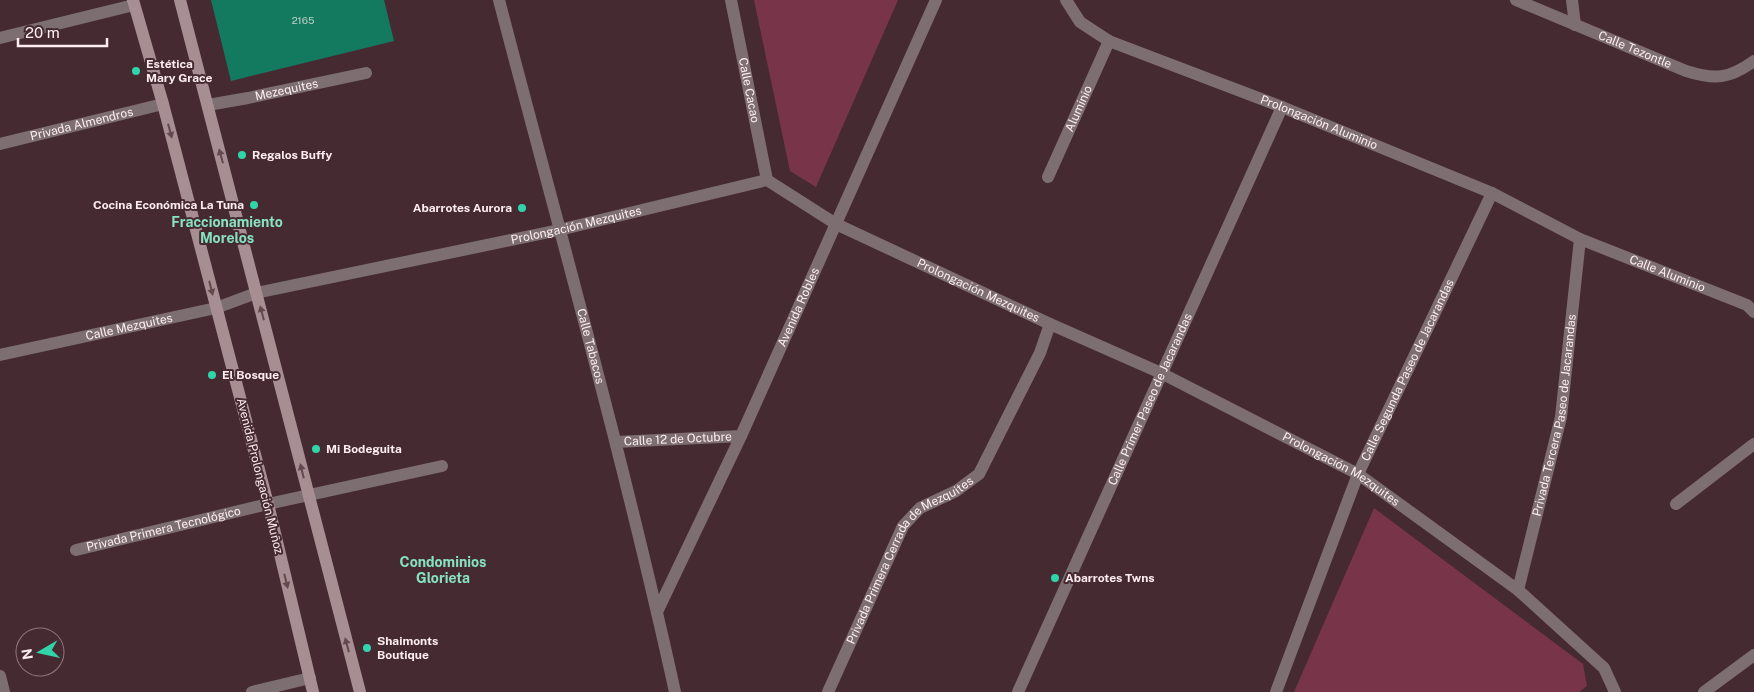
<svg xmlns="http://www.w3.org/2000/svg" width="1754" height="692" font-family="'Public Sans',sans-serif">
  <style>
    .green { fill: #783549 }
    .building { fill: #137a60 }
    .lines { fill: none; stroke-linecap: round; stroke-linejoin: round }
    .street { stroke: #7d6e71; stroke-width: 12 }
    .secondary { stroke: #a68e93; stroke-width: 12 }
    .oneway { fill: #63484e }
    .poi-dot { fill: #31d4a9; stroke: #462a31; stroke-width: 2 }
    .labels { text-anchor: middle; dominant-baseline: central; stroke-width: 4; stroke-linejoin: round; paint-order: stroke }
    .number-label { font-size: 10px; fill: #c2d0cc }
    .street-label { font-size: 12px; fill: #fdedf0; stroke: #462a31 }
    .poi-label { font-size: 12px; font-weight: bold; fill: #fdedf0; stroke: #462a31; text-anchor: start }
    .neighbourhood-label { font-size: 14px; font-weight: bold; fill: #86e2c3; stroke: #462a31 }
  </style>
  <rect width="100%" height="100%" fill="#462a31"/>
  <path class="green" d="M754 0H898L816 187 790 171Z
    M1374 508 1583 664 1587 686 1579 692H1294Z"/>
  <path class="building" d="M211 0H384L394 41 231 81Z"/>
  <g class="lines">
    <g class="street">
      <path id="s1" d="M499 0C559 230 624 460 675 692"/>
      <path id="s2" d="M731 0 767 180"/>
      <path id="s3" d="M1066 0 1080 22 1109 41 1282 107 1492 193 1580 239 1747 305 1754 312"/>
      <path id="s4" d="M1516 0 1686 71C1715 80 1729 79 1754 61"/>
      <path d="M1572 0 1575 25"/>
      <path d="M0 38 134 5"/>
      <path id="s5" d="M208 105 248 98 366 73"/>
      <path id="s6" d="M0 144 163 104"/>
      <path id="s7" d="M1048 177 1109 41"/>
      <path id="s8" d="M0 355 216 308 256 293 559 230 767 180 836 224 1050 324 1161 373 1358 474 1518 590 1604 668 1615 692"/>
      <path id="s9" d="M616 442 741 436"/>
      <path d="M1676 504 1754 444"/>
      <path id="s10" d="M76 550 268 504 442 466"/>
      <path id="s11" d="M1518 590 1561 417 1580 239"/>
      <path id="s12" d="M657 612 741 436 936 0"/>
      <path d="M0 676 4 692"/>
      <path d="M252 692 310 678"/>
      <path id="s13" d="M828 692 903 526 920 508 956 491 979 474 1040 353 1050 324"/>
      <path id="s14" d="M1018 692 1282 107"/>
      <path id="s15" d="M1276 692 1358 474 1492 193"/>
      <path d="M1704 692 1754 655"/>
    </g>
    <path class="secondary" d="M133 0 163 104 268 504 313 692
      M180 0 360 692"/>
  </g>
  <defs><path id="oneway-solid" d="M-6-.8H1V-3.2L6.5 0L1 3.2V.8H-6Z" transform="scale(1.25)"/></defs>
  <g class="oneway">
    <use href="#oneway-solid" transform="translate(170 131) rotate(75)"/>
    <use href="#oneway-solid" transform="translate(221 156) rotate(-105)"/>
    <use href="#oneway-solid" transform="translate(211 288) rotate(76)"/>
    <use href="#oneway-solid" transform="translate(262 313) rotate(-105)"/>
    <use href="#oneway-solid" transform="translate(302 471) rotate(-104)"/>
    <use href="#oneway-solid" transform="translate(286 581) rotate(76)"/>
    <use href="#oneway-solid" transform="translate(347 645) rotate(-105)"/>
  </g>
  <g class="poi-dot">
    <circle cx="136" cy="71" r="5"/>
    <circle cx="242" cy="155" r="5"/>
    <circle cx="254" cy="205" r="5"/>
    <circle cx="522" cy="208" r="5"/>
    <circle cx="212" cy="375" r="5"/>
    <circle cx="316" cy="449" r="5"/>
    <circle cx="1055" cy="578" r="5"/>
    <circle cx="367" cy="648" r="5"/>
  </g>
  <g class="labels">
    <g class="number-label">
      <text x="303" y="20">2165</text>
    </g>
    <g class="street-label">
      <text stroke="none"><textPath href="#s4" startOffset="129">Calle Tezontle</textPath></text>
      <text stroke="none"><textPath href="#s5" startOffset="80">Mezequites</textPath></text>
      <text stroke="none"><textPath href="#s2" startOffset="92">Calle Cacao</textPath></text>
      <text stroke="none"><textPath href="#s7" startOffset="75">Aluminio</textPath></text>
      <text stroke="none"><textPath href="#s3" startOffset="286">Prolongación Aluminio</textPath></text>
      <text stroke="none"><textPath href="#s6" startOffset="84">Privada Almendros</textPath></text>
      <text stroke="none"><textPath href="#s8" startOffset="591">Prolongación Mezquites</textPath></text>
      <text stroke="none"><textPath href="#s3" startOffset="666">Calle Aluminio</textPath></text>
      <text stroke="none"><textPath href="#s8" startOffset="1026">Prolongación Mezquites</textPath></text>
      <text stroke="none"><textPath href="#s12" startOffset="336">Avenida Robles</textPath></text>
      <text stroke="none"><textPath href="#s8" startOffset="132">Calle Mezquites</textPath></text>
      <text stroke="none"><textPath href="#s1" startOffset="358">Calle Tabacos</textPath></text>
      <text stroke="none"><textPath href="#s15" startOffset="348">Calle Segunda Paseo de Jacarandas</textPath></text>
      <text stroke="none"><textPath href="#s14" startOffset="321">Calle Primer Paseo de Jacarandas</textPath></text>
      <text stroke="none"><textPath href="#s11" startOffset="179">Privada Tercera Paseo de Jacarandas</textPath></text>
      <text stroke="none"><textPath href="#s9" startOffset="62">Calle 12 de Octubre</textPath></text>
      <text stroke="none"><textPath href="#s8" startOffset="1431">Prolongación Mezquites</textPath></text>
      <text transform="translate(260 476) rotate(76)">Avenida Prolongación Muñoz</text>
      <text stroke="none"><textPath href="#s10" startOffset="90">Privada Primera Tecnológico</textPath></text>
      <text stroke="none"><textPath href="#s13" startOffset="160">Privada Primera Cerrada de Mezquites</textPath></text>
    </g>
    <g class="poi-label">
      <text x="146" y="64">Estética<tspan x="146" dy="14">Mary Grace</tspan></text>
      <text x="252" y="155">Regalos Buffy</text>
      <text x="244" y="205" text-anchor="end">Cocina Económica La Tuna</text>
      <text x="512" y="208" text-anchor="end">Abarrotes Aurora</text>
      <text x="222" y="375">El Bosque</text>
      <text x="326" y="449">Mi Bodeguita</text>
      <text x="1065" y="578">Abarrotes Twns</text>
      <text x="377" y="641">Shaimonts<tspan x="377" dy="14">Boutique</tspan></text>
    </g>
    <g class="neighbourhood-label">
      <text x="227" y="222">Fraccionamiento<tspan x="227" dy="16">Morelos</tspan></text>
      <text x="443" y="562">Condominios<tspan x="443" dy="16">Glorieta</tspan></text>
    </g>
  </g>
  <g transform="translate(40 652) rotate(261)"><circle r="24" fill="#462a31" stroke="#8f787d"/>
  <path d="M0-4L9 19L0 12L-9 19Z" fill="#31d4a9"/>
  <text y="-8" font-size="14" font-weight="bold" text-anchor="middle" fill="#fdedf0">N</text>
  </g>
  <path d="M18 38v8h89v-8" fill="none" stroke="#fdedf0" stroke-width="2.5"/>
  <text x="25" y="38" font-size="15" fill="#fdedf0" stroke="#462a31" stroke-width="4" paint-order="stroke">20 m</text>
</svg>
